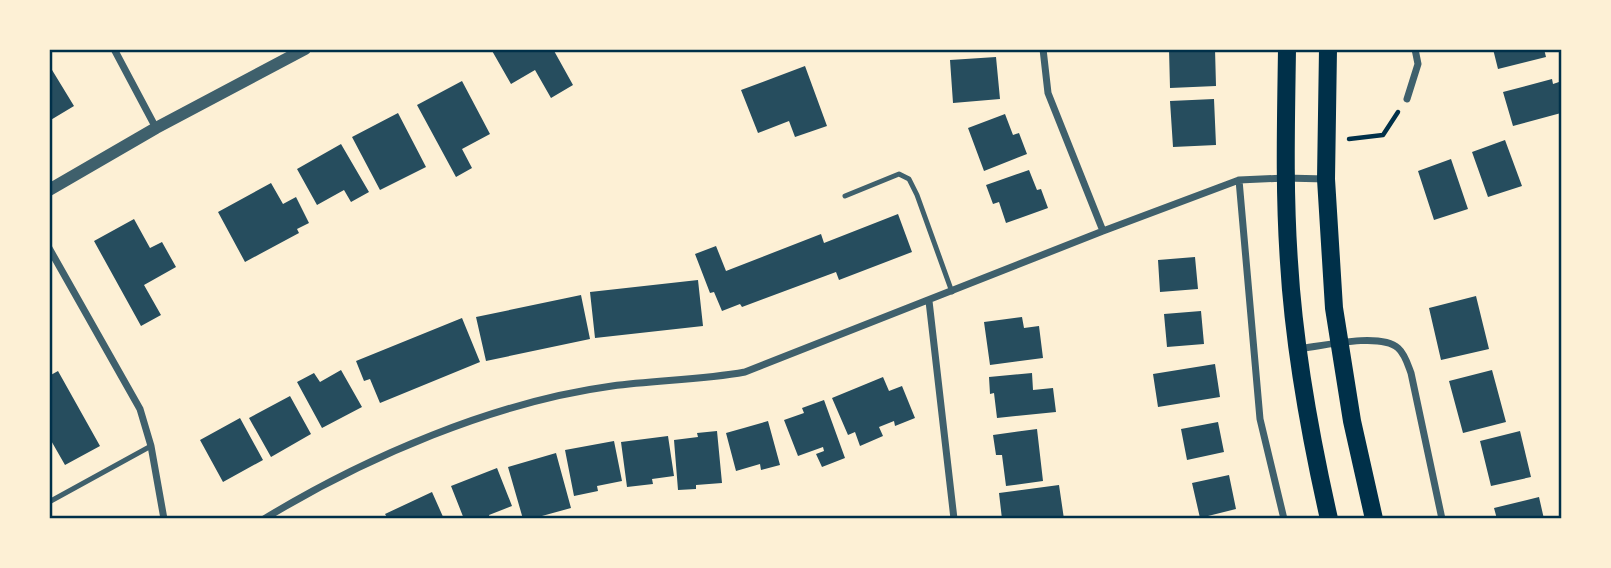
<svg xmlns="http://www.w3.org/2000/svg" width="1611" height="568" font-family="'Varela Round',sans-serif">
  <style>
    .building { fill: #264d5e }
    .lines { fill: none; stroke-linecap: round; stroke-linejoin: round }
    .path { stroke: #003049; stroke-width: 4.5 }
    .service { stroke: #3f606c; stroke-width: 5 }
    .minor { stroke: #3f606c; stroke-width: 7 }
    .tertiary { stroke: #3f606c; stroke-width: 12 }
    .primary { stroke: #003049; stroke-width: 18 }
    .neatline { fill: none; stroke: #003049; stroke-width: 2.5 }
  </style>
  <rect width="100%" height="100%" fill="#fdf0d5"/>
  <path class="building" d="M491 49H553L573 85 551 98 535 70 511 84Z
    M1169 49H1215L1216 86 1170 88Z
    M1493 49H1544L1546 57 1498 69Z
    M996 57 1000 99 953 103 950 60Z
    M49 65 74 106 49 121Z
    M805 66 827 126 795 137 789 121 758 133 741 90Z
    M1552 79 1553 84 1562 81 1561 113 1513 126 1503 92Z
    M462 81 490 134 462 149 472 168 456 177 417 105Z
    M1214 99 1216 145 1173 147 1170 101Z
    M398 113 426 167 380 190 352 137Z
    M1005 114 1013 135 1019 133 1027 154 984 171 968 128Z
    M1505 140 1522 186 1488 197 1472 152Z
    M341 144 369 192 351 202 344 190 317 205 297 169Z
    M1451 159 1468 209 1434 220 1418 171Z
    M1029 170 1037 190 1041 189 1048 208 1006 223 999 202 993 204 986 185Z
    M271 183 283 204 296 197 309 223 297 229 299 233 245 262 218 212Z
    M898 214 912 252 839 280 836 272 742 307 740 304 722 311 714 292 710 293 695 254 716 246 726 271 821 234 824 243Z
    M134 219 150 248 162 242 176 267 144 285 161 315 141 326 94 241Z
    M1195 257 1198 289 1160 292 1158 260Z
    M698 280 703 326 595 338 590 292Z
    M581 295 590 339 486 361 476 317Z
    M1476 296 1489 349 1441 360 1429 308Z
    M1201 311 1204 344 1167 347 1164 314Z
    M1022 317 1024 328 1039 326 1043 358 990 365 984 322Z
    M462 318 480 362 380 403 370 379 364 381 356 361Z
    M1215 364 1220 397 1158 407 1153 374Z
    M341 370 362 407 322 428 297 382 314 373 320 382Z
    M1492 370 1506 422 1463 433 1449 381Z
    M58 371 100 446 65 465 49 437V376Z
    M1032 373 1033 390 1053 388 1056 412 997 418 994 393 990 394 989 377Z
    M883 377 889 391 902 386 915 418 895 426 894 421 879 427 883 436 860 446 855 432 848 435 832 398Z
    M290 396 311 434 271 457 249 418Z
    M824 400 845 458 822 467 816 454 824 451 823 447 798 456 784 420 804 413 802 408Z
    M240 418 263 460 223 482 200 440Z
    M768 421 780 465 761 470 760 464 736 471 726 433Z
    M1218 422 1224 452 1187 460 1181 429Z
    M1037 429 1043 481 1006 486 1002 455H996L993 435Z
    M717 431 722 483 696 485V489L678 490 674 440 698 437 697 433Z
    M1520 431 1531 477 1491 486 1480 441Z
    M668 436 674 476 652 479 653 484 627 487 621 442Z
    M614 441 622 481 597 486 598 491 574 496 565 450Z
    M556 453 571 508 531 519H523L508 467Z
    M497 468 512 506 489 515 490 519H464L451 486Z
    M1229 475 1236 509 1200 518 1192 483Z
    M1059 485 1064 519H1002L999 493Z
    M432 492 444 519H388L385 514Z
    M1539 497 1544 519H1497L1494 508Z"/>
  <g class="lines">
    <path class="path" d="M1349 139 1383 135 1398 112"/>
    <path class="service" d="M845 196 899 174 909 179 917 195 952 292
      M49 502 151 446"/>
    <path class="minor" d="M114 49 156 128
      M1043 49 1048 93 1103 231
      M1407 99 1418 64 1415 49
      M1239 180 1260 419 1284 519
      M49 248 140 409 151 446 164 519
      M929 301 954 519
      M1299 349C1322 346 1380 332 1398 348 1405 354 1408 365 1411 373L1442 519
      M264 519C366 457 494 402 612 386 657 380 701 380 745 372L1103 231 1239 180 1285 178 1326 179"/>
    <path class="tertiary" d="M49 190 156 128 305 49"/>
    <path class="primary" d="M1287 49C1286 120 1284 191 1289 262 1294 348 1310 435 1329 519
      M1328 49 1326 179 1334 308 1352 421 1374 519"/>
  </g>
  <rect width="1611" height="568" fill="none" stroke="#fdf0d5" stroke-width="102"/>
  <rect x="51" y="51" width="1509" height="466" class="neatline"/>
</svg>
